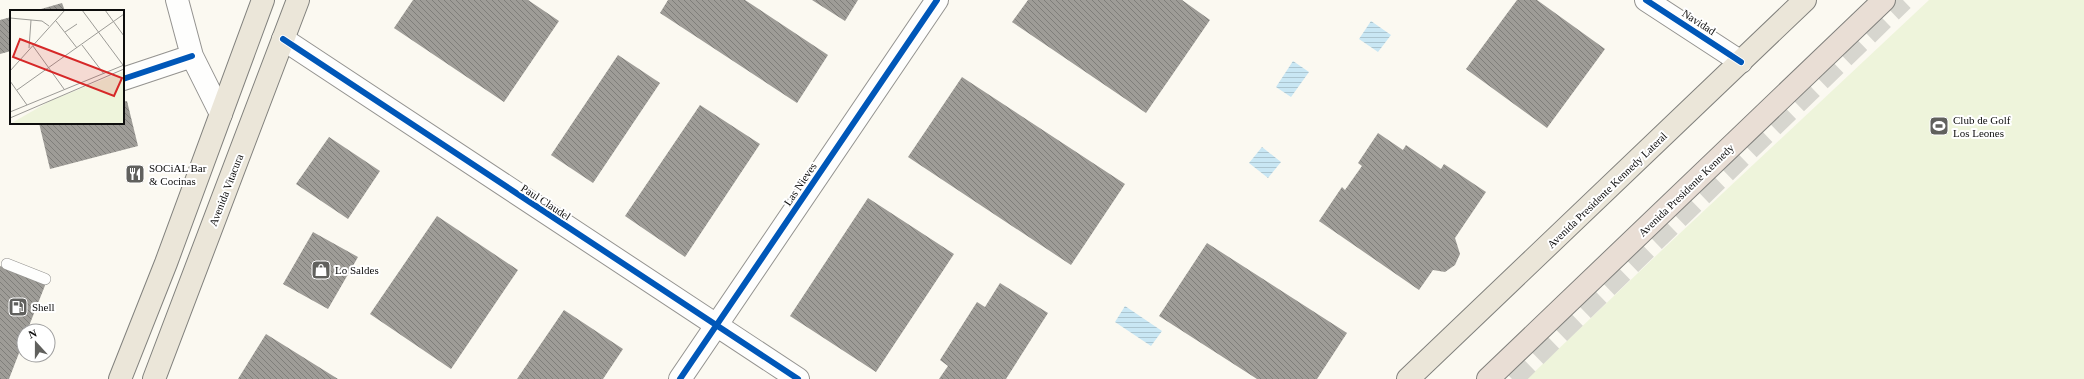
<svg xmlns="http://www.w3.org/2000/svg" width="2084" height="379" font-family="'Times New Roman',serif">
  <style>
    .pitch { fill: #eef4db }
    .water { fill: url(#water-rules) }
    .building { fill: url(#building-back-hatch) }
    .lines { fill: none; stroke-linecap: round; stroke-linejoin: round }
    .highway-tunnel { stroke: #d7d6cf; stroke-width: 22; stroke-dasharray: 22 11; stroke-linecap: butt }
    .lane-casing { stroke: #949390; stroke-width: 12 }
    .street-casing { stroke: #949390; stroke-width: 24 }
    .primary-casing { stroke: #81817d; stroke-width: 24 }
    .highway-casing { stroke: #81817d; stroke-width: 24 }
    .lane { stroke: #fefefd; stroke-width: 11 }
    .street { stroke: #fefefd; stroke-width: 22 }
    .primary { stroke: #ebe6d9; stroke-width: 22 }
    .highway { stroke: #e9ded5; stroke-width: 22 }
    .cycleway-casing { stroke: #fff; stroke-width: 8 }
    .cycleway { stroke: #0057b8; stroke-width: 6 }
    .labels { text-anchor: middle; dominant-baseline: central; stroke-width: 4; stroke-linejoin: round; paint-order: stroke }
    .street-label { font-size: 11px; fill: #0d0d0d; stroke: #fff }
    .poi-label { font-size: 11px; fill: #0d0d0d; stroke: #fff; text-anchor: start }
    .inset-road { fill: none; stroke: #9c9b96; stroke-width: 1 }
    .view { fill: #d62828; fill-opacity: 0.15; stroke: #d62828; stroke-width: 2 }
    .inset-edge { fill: none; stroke: #0d0d0d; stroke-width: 2 }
  </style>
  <defs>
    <pattern id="water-rules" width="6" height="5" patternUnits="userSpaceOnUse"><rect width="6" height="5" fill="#c9e7f4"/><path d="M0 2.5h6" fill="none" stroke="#abc5d0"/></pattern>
    <pattern id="building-back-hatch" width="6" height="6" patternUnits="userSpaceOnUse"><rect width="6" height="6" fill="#9e9c97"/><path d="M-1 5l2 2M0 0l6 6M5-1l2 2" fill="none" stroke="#7f7e7a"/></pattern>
  </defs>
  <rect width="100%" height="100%" fill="#fbf9f1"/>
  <path class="pitch" d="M1929 0H2084V379H1527L1661 251Z"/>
  <path class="water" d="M1371 21 1391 35 1378 52 1359 39Z
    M1293 61 1309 72 1291 97 1276 87Z
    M1262 147 1281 162 1268 178 1249 163Z
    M1125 306 1162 331 1151 346 1115 322Z"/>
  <path class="building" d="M413 0H528L559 21 504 102 394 28Z
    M668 0H745L828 55 797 103 660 13Z
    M812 0H858L845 21Z
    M1028 0H1182L1210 20 1146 113 1012 22Z
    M1517 0H1537L1605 49 1547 128 1466 69Z
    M62 3 65 11H34Z
    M11 17V51L0 54V20Z
    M618 55 660 83 593 183 551 155Z
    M962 77 1125 184 1071 265 908 157Z
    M127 101 138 146 50 169 39 123H123V102Z
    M700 105 760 144 685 257 625 216Z
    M1378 133 1403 150 1406 145 1441 169 1444 164 1486 192 1455 238 1460 254 1455 265 1445 272 1433 270 1419 290 1319 221 1342 187 1345 190 1362 166 1358 163Z
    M329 137 380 171 348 219 296 184Z
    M868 198 954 254 876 372 790 316Z
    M437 216 518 270 451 369 370 314Z
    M313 232 358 257 328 309 283 284Z
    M1207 243 1347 333 1317 379H1257L1159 316Z
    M0 266 46 283 27 331H24V340L9 379H0Z
    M1000 283 1048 313 1006 379H939L948 366 940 360 977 302 985 307Z
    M564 310 623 349 603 379H517Z
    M266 334 338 379H238Z"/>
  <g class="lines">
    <path class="highway-tunnel" d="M1512 379 1903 0"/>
    <defs>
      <path id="lane" d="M7 264 45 279"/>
      <path id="street" d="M177 0 192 56 221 114
        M1646 0 1741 62
        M283 39 798 379
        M123 79 192 56
        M680 379 937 0"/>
      <path id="primary" d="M120 379 166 263 263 0
        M154 379 298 0
        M1408 379 1805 0"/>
      <path id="highway" d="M1488 379 1884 0"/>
    </defs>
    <use href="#lane" class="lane-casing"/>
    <use href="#street" class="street-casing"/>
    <use href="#primary" class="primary-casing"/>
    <use href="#highway" class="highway-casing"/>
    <use href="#lane" class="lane"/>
    <use href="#street" class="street"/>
    <use href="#primary" class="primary"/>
    <use href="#highway" class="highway"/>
    <defs>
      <path id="cycleway" d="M1646 0 1741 62
        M283 39 798 379
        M123 79 192 56
        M680 379 937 0"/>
    </defs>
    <use href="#cycleway" class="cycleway-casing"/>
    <use href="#cycleway" class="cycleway"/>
  </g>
  <defs>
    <symbol id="stadium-square" viewBox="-11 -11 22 22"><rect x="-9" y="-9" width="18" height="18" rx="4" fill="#60605d" stroke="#fff"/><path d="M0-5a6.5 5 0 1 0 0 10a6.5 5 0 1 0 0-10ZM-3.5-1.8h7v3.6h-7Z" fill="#fff"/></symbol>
    <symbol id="restaurant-square" viewBox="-11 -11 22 22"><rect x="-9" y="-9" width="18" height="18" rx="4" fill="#60605d" stroke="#fff"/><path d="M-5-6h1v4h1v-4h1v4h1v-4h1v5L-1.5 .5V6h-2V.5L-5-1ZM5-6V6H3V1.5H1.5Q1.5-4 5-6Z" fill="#fff"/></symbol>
    <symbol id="shop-square" viewBox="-11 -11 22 22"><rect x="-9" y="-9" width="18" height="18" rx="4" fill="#60605d" stroke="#fff"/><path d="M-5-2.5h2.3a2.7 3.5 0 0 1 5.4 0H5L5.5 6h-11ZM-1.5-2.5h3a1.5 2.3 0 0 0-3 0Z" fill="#fff"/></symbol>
    <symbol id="fuel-square" viewBox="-11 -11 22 22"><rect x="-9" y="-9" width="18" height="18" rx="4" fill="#60605d" stroke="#fff"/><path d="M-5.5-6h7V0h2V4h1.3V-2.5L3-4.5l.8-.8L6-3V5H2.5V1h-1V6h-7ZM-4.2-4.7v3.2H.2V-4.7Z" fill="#fff"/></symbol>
  </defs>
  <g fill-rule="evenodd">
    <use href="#stadium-square" x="1928" y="115" width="22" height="22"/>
    <use href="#restaurant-square" x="124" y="163" width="22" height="22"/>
    <use href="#shop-square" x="310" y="259" width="22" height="22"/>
    <use href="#fuel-square" x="7" y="296" width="22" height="22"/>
  </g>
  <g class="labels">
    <g class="street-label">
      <text transform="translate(1699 22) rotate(33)">Navidad</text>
      <text transform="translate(800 184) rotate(-56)">Las Nieves</text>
      <text transform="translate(226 190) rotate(-69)">Avenida Vitacura</text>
      <text transform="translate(1607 190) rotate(-44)">Avenida Presidente Kennedy Lateral</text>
      <text transform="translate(1686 190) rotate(-44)">Avenida Presidente Kennedy</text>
      <text transform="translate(546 202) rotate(33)">Paul Claudel</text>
    </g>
    <g class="poi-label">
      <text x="1953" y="120">Club de Golf<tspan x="1953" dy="13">Los Leones</tspan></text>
      <text x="149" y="168">SOCiAL Bar<tspan x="149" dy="13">&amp; Cocinas</tspan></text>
      <text x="335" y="270">Lo Saldes</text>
      <text x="32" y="307">Shell</text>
    </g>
  </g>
  <g transform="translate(10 10)">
    <rect width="114" height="114" fill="#fbf9f1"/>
    <path d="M114 61V114H0L40 91Z" fill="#eef4db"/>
    <path class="inset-road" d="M72 0 113 55M95 0 114 26M0 8 32 11 39 16M46 11 67 38M55 22 67 14M72 35 94 64M23 36 54 79M19 38 21 10M0 61 55 0M0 71 17 95M7 80 114 4M0 102 114 55M0 108 114 59"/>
    <path class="view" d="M10 29 112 68 104 86 3 47Z"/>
    <rect width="114" height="114" class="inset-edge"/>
  </g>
  <g transform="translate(36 343) rotate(339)"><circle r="19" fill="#ffffff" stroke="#9e9e9e"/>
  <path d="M0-3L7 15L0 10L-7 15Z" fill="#60605d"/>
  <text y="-6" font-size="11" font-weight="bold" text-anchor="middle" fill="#0d0d0d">N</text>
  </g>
</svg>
